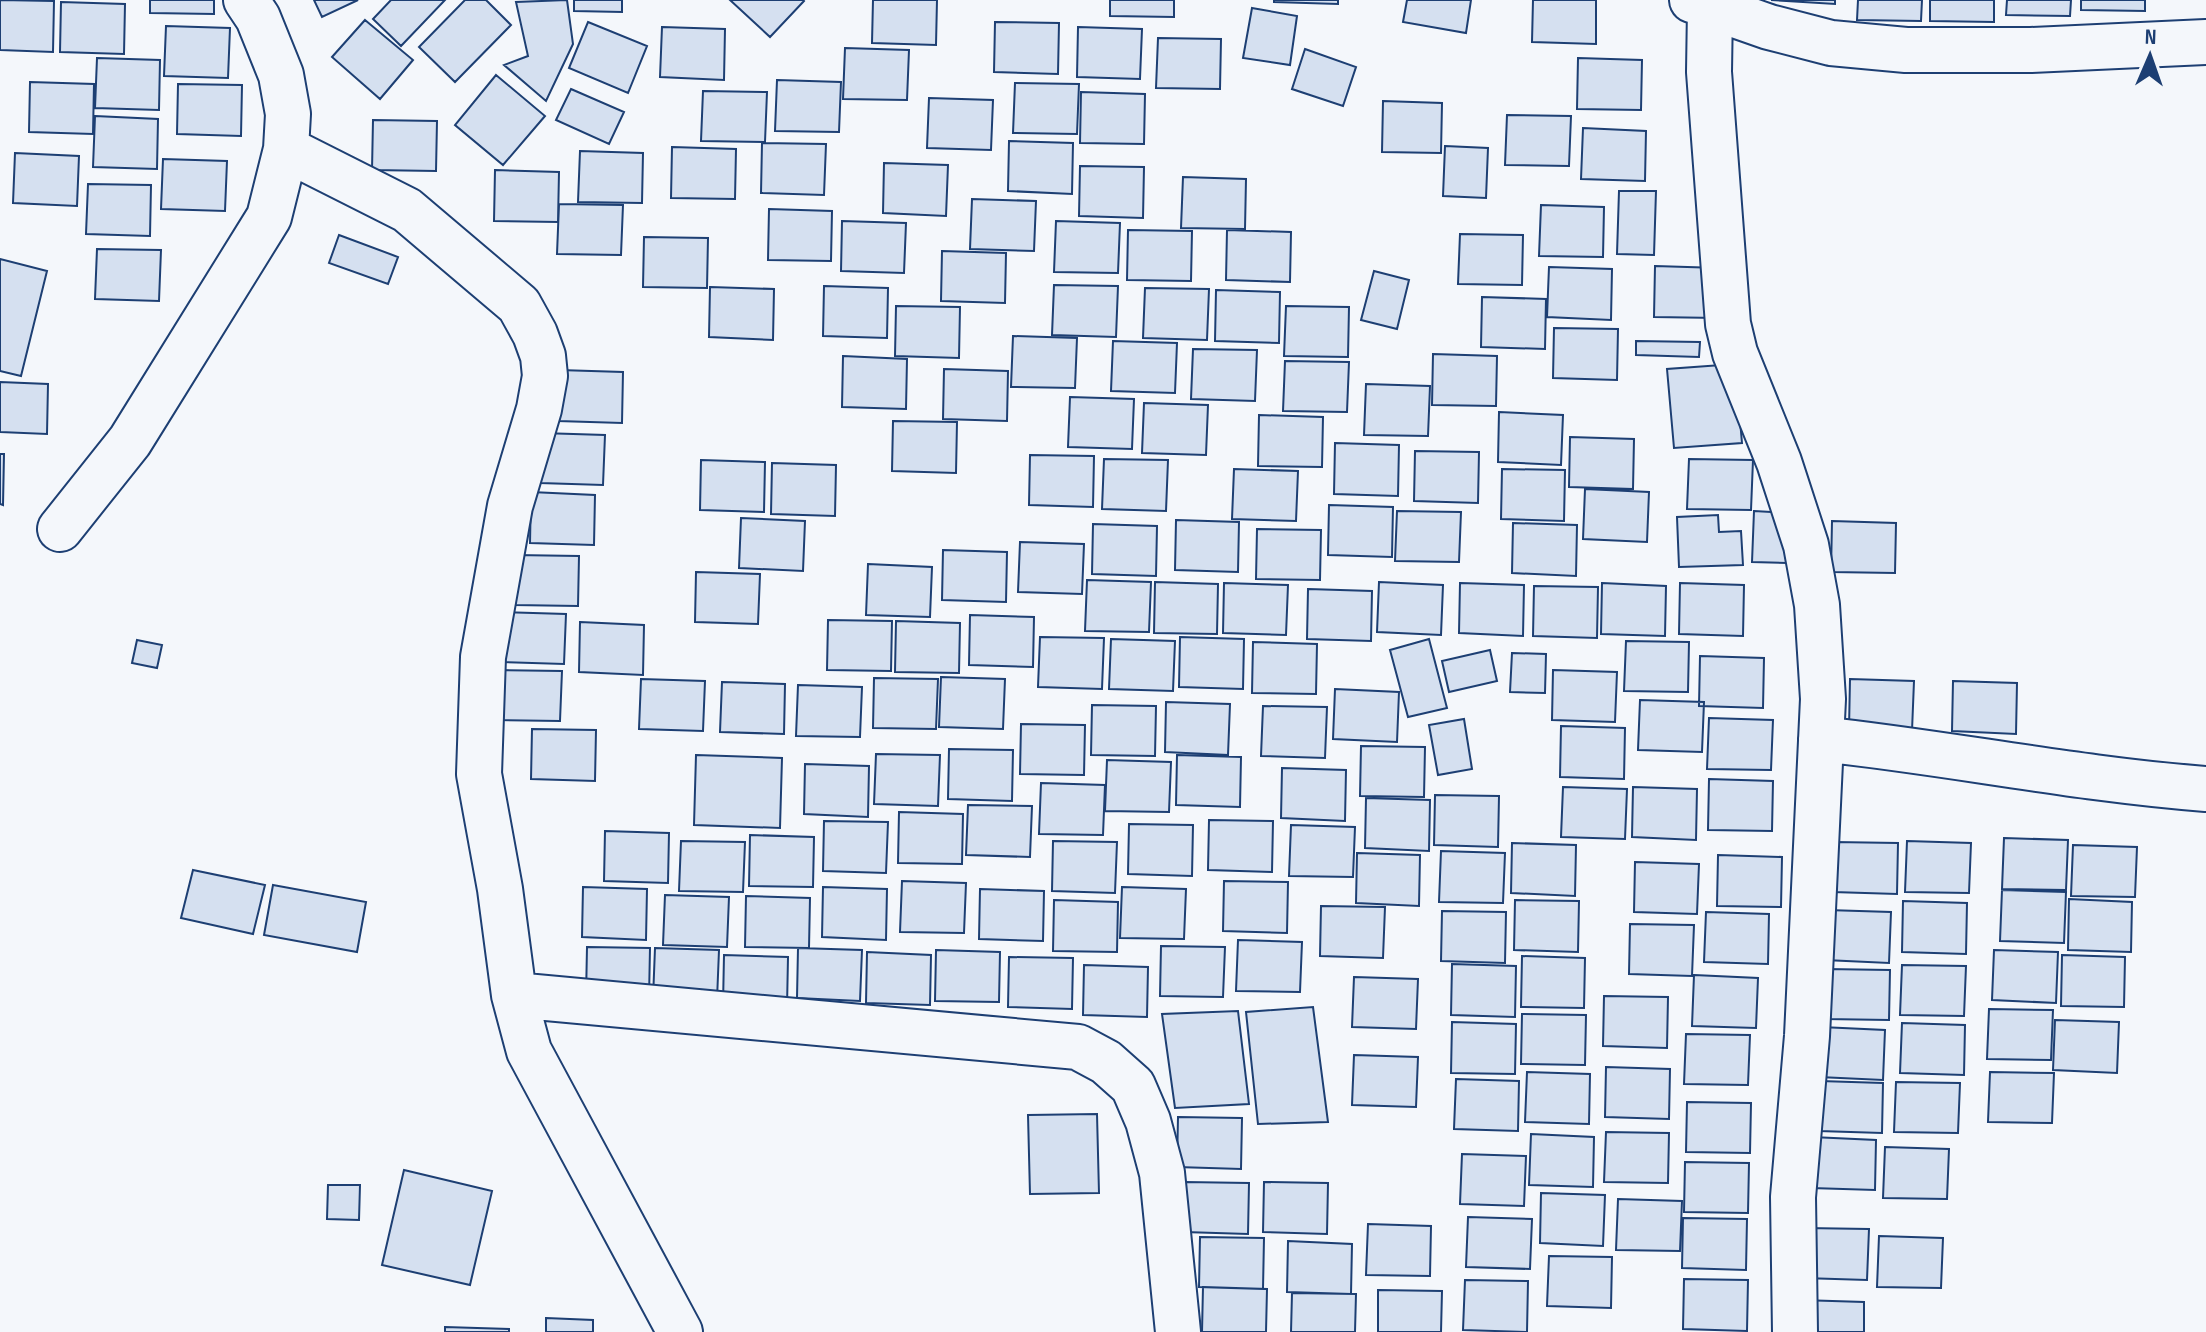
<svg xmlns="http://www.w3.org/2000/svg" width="2206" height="1332" font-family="'Sofia Sans Condensed',sans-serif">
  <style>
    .building { fill: #d5e0f0; stroke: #1d3f73; stroke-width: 2 }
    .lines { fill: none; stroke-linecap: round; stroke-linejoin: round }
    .minor-casing { stroke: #1d3f73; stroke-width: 48 }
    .minor { stroke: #f4f7fb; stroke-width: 44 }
  </style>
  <rect width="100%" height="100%" fill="#f4f7fb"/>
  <path class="building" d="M0 0 54 1 53 52 0 50Z
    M150 0H214V14L150 13Z
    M314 0H358L322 17Z
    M391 0H445L401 46 373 19Z
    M465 0H486L511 25 455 82 419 47Z
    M567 0 573 44 546 101 504 65 528 56 516 2Z
    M574 0H622V12L574 11Z
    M730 0H803L804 1 770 37Z
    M873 0H937L936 45 872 43Z
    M1110 0H1174V17L1110 16Z
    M1274 0H1338V4L1274 2Z
    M1407 0H1471L1466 33 1403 22Z
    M1533 0H1596V44L1532 42Z
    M1771 0H1835V4Z
    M1858 0H1922L1921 21 1857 20Z
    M1930 0H1994V22L1930 21Z
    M2007 0H2071L2070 16 2006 15Z
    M2081 0H2145V11L2081 10Z
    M61 2 125 4 124 54 60 52Z
    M1252 8 1297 16 1290 65 1243 58Z
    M365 20 413 60 380 99 332 57Z
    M588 22 647 46 628 93 569 68Z
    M995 22 1059 23 1058 74 994 72Z
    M166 26 230 28 228 78 164 76Z
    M662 27 725 29 724 80 660 77Z
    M1078 27 1142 29 1140 79 1077 77Z
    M1158 38 1221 39 1220 89 1156 88Z
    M845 48 909 50 907 100 843 99Z
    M1305 49 1356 67 1343 106 1292 89Z
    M97 58 160 60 159 110 95 108Z
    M1578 58 1642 60 1641 110 1577 109Z
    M496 75 545 116 503 165 455 125Z
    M777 80 841 82 839 132 775 131Z
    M30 82 94 84 93 134 29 132Z
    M1015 83 1079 84 1077 134 1013 133Z
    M178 84 242 85 241 136 177 134Z
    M571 89 624 112 609 144 556 120Z
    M703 91 767 92 765 142 701 141Z
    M1081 92 1145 94 1144 144 1080 143Z
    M929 98 993 100 991 150 927 148Z
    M1383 101 1442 103 1441 153 1382 152Z
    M1507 115 1571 116 1569 166 1505 165Z
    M95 116 158 119 157 169 93 167Z
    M373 120 437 121 436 171 372 170Z
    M1583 128 1646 131 1645 181 1581 179Z
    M1009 141 1073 143 1072 194 1008 191Z
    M762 143 826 144 824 195 761 193Z
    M1445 146 1488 148 1486 198 1443 196Z
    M672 147 736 149 735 199 671 198Z
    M580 151 643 153 642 203 578 202Z
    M15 153 79 156 77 206 13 203Z
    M163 159 227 161 225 211 161 209Z
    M884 163 948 165 946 216 883 213Z
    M1080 166 1144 167 1143 218 1079 216Z
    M495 170 559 172 558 222 494 221Z
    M1183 177 1246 179 1245 229 1181 228Z
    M88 184 151 185 150 236 86 234Z
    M1619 191H1656L1654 255 1617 254Z
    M972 199 1036 201 1034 251 970 249Z
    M559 204 623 205 621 255 557 254Z
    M1541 205 1604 207 1603 257 1539 256Z
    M769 209 832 211 831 261 768 260Z
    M842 221 906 223 904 273 841 271Z
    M1056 221 1120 223 1118 273 1054 272Z
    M1128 230 1192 231 1191 281 1127 280Z
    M1227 230 1291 232 1290 282 1226 280Z
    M1460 234 1523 235 1522 285 1458 284Z
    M339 235 398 257 388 284 329 263Z
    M644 237 708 238 707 288 643 287Z
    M97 249 161 250 159 301 95 299Z
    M942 251 1006 253 1005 303 941 301Z
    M0 259 47 271 21 376 0 371Z
    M1655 266 1719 268 1718 318 1654 317Z
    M1549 267 1612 269 1611 320 1547 317Z
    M1374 271 1409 280 1397 329 1361 320Z
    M1054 285 1118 286 1116 337 1052 335Z
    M824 286 888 288 887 338 823 336Z
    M710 287 774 289 773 340 709 337Z
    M1145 288 1209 289 1207 340 1143 338Z
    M1216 290 1280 292 1279 343 1215 341Z
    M1482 297 1546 299 1545 349 1481 347Z
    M896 306 960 307 959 358 895 356Z
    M1286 306 1349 307 1348 357 1284 356Z
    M1554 328 1618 329 1617 380 1553 378Z
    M1013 336 1077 338 1075 388 1011 387Z
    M1113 341 1177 343 1175 393 1111 391Z
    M1636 341 1700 342 1699 357 1636 355Z
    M1193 349 1257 350 1255 401 1191 399Z
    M1433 354 1497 356 1496 406 1432 405Z
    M843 356 907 359 906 409 842 407Z
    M1285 361 1349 362 1347 412 1283 411Z
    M1735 364 1742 443 1674 448 1667 369Z
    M944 369 1008 371 1007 421 943 419Z
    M559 370 623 372 622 423 558 421Z
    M0 382 48 384 47 434 0 432Z
    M1366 384 1430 386 1428 436 1364 435Z
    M1070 397 1134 399 1132 449 1068 447Z
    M1144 403 1208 405 1206 455 1142 453Z
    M1499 412 1563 415 1561 465 1498 462Z
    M1259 415 1323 417 1322 467 1258 466Z
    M893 421 957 422 956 473 892 471Z
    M541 433 605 435 603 485 540 483Z
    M1570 437 1634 439 1633 489 1569 487Z
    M1335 443 1399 445 1398 496 1334 494Z
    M1415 451 1479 452 1478 503 1414 501Z
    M0 454H4L3 505 0 504Z
    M1030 455 1094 456 1093 507 1029 505Z
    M1104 459 1168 460 1166 511 1102 509Z
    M1689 459 1753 460 1751 510 1687 509Z
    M701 460 765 462 764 512 700 510Z
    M772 463 836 465 835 516 771 514Z
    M1234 469 1298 471 1296 521 1232 519Z
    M1502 469 1565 470 1564 521 1501 519Z
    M1585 489 1649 492 1647 542 1583 539Z
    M531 492 595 495 594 545 530 543Z
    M1329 505 1393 507 1392 557 1328 555Z
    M1397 511 1461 512 1459 562 1395 561Z
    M1754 511 1789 513 1787 563 1752 562Z
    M1718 515 1719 532 1741 531 1743 565 1679 567 1677 517Z
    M741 518 805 521 803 571 739 568Z
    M1176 520 1239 522 1238 572 1175 570Z
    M1832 521 1896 523 1895 573 1831 572Z
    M1513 523 1577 525 1576 576 1512 573Z
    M1093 524 1157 526 1156 576 1092 574Z
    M1257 529 1321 530 1320 580 1256 579Z
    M1020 542 1084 544 1082 594 1018 592Z
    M943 550 1007 552 1006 602 942 600Z
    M515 555 579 556 578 606 514 605Z
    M868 564 932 567 930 617 866 615Z
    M696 572 760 574 758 624 695 622Z
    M1087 580 1151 582 1149 632 1085 631Z
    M1155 582 1218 584 1217 634 1154 633Z
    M1379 582 1443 585 1441 635 1377 632Z
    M1224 583 1288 585 1286 635 1223 633Z
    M1460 583 1524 585 1523 636 1459 633Z
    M1602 583 1666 586 1665 636 1601 634Z
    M1680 583 1744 585 1743 636 1679 634Z
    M1534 586 1598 587 1597 638 1533 636Z
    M1308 589 1372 591 1371 641 1307 639Z
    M502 612 566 614 564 664 501 662Z
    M970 615 1034 617 1033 667 969 665Z
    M828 620 892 621 891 671 827 670Z
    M896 621 960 623 959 673 895 672Z
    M580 622 644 625 643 675 579 672Z
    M1040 637 1104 638 1102 689 1038 687Z
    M1180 637 1244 639 1243 689 1179 687Z
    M1111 639 1175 641 1173 691 1109 689Z
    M1429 639 1447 708 1408 717 1390 650Z
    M137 640 162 645 157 668 132 663Z
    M1626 641 1689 642 1688 692 1624 691Z
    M1253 642 1317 644 1316 694 1252 693Z
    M1490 650 1497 681 1449 692 1442 661Z
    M1512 653 1546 654 1545 693 1510 692Z
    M1700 656 1764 658 1763 708 1699 706Z
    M498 670 562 671 560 721 496 720Z
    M1553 670 1617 672 1615 722 1552 720Z
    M941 677 1005 679 1003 729 939 727Z
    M874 678 938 679 936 729 873 728Z
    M641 679 705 681 703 731 639 729Z
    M1850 679 1914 681 1912 731 1849 729Z
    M1953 681 2017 683 2016 734 1952 731Z
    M722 682 785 684 784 734 720 732Z
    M798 685 862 687 860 737 796 736Z
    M1335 689 1399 692 1397 742 1333 739Z
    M1640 700 1704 702 1702 752 1638 750Z
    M1166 702 1230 704 1228 755 1165 752Z
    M1092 705 1156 706 1155 756 1091 755Z
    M1263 706 1327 707 1325 758 1261 756Z
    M1709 718 1773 720 1771 770 1707 769Z
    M1464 719 1472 769 1438 775 1429 725Z
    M1021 724 1085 725 1084 775 1020 774Z
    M1561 726 1625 728 1624 779 1560 777Z
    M532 729 596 730 595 781 531 779Z
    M1361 746 1425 747 1424 797 1360 796Z
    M949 749 1013 750 1012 801 948 799Z
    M876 754 940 755 938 806 874 804Z
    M696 755 782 758 780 828 694 825Z
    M1177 755 1241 757 1240 807 1176 805Z
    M1107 760 1171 762 1169 812 1105 811Z
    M805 764 869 766 868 817 804 814Z
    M1282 768 1346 770 1345 821 1281 818Z
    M1709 779 1773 781 1772 831 1708 830Z
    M1041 783 1105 785 1103 835 1039 834Z
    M1563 787 1627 789 1625 839 1561 837Z
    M1633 787 1697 789 1696 840 1632 837Z
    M1435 795 1499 796 1498 847 1434 845Z
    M1366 798 1430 800 1429 851 1365 848Z
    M968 805 1032 806 1030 857 966 855Z
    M899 812 963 814 962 864 898 863Z
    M1209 820 1273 821 1272 872 1208 870Z
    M824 821 888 822 886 873 823 871Z
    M1129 824 1193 825 1192 876 1128 874Z
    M1291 825 1355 827 1353 877 1289 876Z
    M605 831 669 833 668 883 604 881Z
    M750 835 814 837 813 887 749 886Z
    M2004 838 2068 840 2066 890 2002 889Z
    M681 841 745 842 743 892 679 891Z
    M1053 841 1117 842 1115 893 1052 891Z
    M1907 841 1971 843 1969 893 1905 892Z
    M1834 842 1898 843 1897 894 1833 892Z
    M1512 843 1576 845 1575 896 1511 893Z
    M2073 845 2137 847 2135 897 2071 896Z
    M1441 851 1505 853 1503 903 1439 902Z
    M1357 853 1420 855 1419 906 1356 903Z
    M1718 855 1782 857 1781 907 1717 906Z
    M1635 862 1699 864 1697 914 1634 912Z
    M193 870 265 885 253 934 181 918Z
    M902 881 966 883 964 933 900 932Z
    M1224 881 1288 882 1287 933 1223 931Z
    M273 885 366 902 357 952 264 935Z
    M583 887 647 889 646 940 582 937Z
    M823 887 887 889 886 940 822 937Z
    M1122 887 1186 889 1184 939 1120 938Z
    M980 889 1044 891 1043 941 979 939Z
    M2002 890 2066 892 2064 943 2000 941Z
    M665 895 729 897 727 947 663 945Z
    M746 896 810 898 809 948 745 947Z
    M2069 899 2132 902 2131 952 2068 950Z
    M1054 900 1118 902 1117 952 1053 951Z
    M1515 900 1579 901 1578 952 1514 950Z
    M1903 901 1967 903 1966 954 1902 952Z
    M1321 906 1385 907 1383 958 1320 956Z
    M1827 910 1891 912 1889 963 1825 960Z
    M1442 911 1506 912 1505 963 1441 961Z
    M1706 912 1769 914 1768 964 1704 962Z
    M1630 924 1694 925 1692 976 1629 974Z
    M1238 940 1302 942 1300 992 1236 991Z
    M1161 946 1225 947 1223 997 1160 996Z
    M587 947 650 948 649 998 586 997Z
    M655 948 719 950 717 1000 653 999Z
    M798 948 862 950 860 1001 797 998Z
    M936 950 1000 952 999 1002 935 1001Z
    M1994 950 2058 952 2056 1003 1992 1000Z
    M867 952 931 955 930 1005 866 1003Z
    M724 955 788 957 787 1007 723 1005Z
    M2062 955 2125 957 2124 1007 2061 1006Z
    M1522 956 1585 958 1584 1008 1521 1007Z
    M1009 957 1073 958 1072 1009 1008 1007Z
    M1452 964 1516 966 1515 1017 1451 1015Z
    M1084 965 1148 967 1147 1017 1083 1015Z
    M1902 965 1966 966 1964 1016 1900 1015Z
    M1826 969 1890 970 1889 1020 1825 1019Z
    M1694 975 1758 978 1756 1028 1692 1026Z
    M1354 977 1418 979 1416 1029 1352 1027Z
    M1604 996 1668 997 1667 1048 1603 1046Z
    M1313 1007 1328 1122 1258 1124 1246 1012Z
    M1989 1009 2053 1010 2051 1060 1987 1059Z
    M1238 1011 1249 1104 1175 1108 1162 1014Z
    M1522 1014 1586 1015 1585 1065 1521 1064Z
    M2055 1020 2119 1022 2117 1073 2053 1070Z
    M1452 1022 1516 1024 1515 1074 1451 1073Z
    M1902 1023 1965 1025 1964 1075 1900 1073Z
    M1821 1027 1885 1030 1883 1080 1819 1077Z
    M1686 1034 1750 1035 1748 1085 1684 1084Z
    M1354 1055 1418 1057 1416 1107 1352 1105Z
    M1606 1067 1670 1069 1669 1119 1605 1117Z
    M1527 1072 1590 1074 1589 1124 1525 1122Z
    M1990 1072 2054 1073 2052 1123 1988 1122Z
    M1456 1079 1519 1081 1518 1131 1454 1129Z
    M1820 1081 1883 1083 1882 1133 1819 1131Z
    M1896 1082 1960 1083 1958 1133 1894 1132Z
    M1687 1102 1751 1103 1750 1153 1686 1152Z
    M1097 1114 1099 1193 1030 1194 1028 1115Z
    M1178 1117 1242 1118 1241 1169 1177 1167Z
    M1606 1132 1669 1133 1668 1183 1604 1182Z
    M1531 1134 1594 1137 1593 1187 1529 1185Z
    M1812 1137 1876 1140 1875 1190 1811 1188Z
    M1885 1147 1949 1149 1947 1199 1883 1198Z
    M1462 1154 1526 1156 1524 1206 1460 1204Z
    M1685 1162 1749 1163 1748 1213 1684 1212Z
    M404 1170 492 1191 470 1285 382 1265Z
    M1185 1182 1249 1183 1248 1234 1184 1232Z
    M1264 1182 1328 1183 1327 1234 1263 1232Z
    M328 1185H360L359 1220 327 1219Z
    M1541 1193 1605 1195 1603 1246 1540 1243Z
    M1618 1199 1682 1201 1680 1251 1616 1250Z
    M1468 1217 1532 1219 1530 1269 1466 1267Z
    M1683 1218 1747 1219 1746 1270 1682 1268Z
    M1368 1224 1431 1226 1430 1276 1366 1275Z
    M1805 1228 1869 1229 1867 1280 1803 1278Z
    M1879 1236 1943 1238 1941 1288 1877 1287Z
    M1200 1237 1264 1238 1263 1289 1199 1287Z
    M1288 1241 1352 1244 1351 1294 1287 1292Z
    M1549 1256 1612 1257 1611 1308 1547 1306Z
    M1684 1279 1748 1280 1747 1331 1683 1329Z
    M1465 1280 1528 1281 1527 1332 1463 1330Z
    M1203 1287 1267 1289 1266 1332H1202Z
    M1378 1290 1442 1291 1441 1332H1378Z
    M1292 1293 1356 1294 1355 1332H1291Z
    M1800 1300 1864 1302V1332H1800Z
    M546 1318 593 1320V1332H546Z
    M445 1327 509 1329V1332H445Z"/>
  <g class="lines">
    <defs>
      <path id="minor" d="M1692 0 1769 27 1831 43 1906 50H2031L2206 42
        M1710 8 1709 72 1728 324 1735 353 1779 462 1806 545 1817 605 1823 699 1807 1036 1793 1197 1795 1332
        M286 149 407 210 519 305 535 334 543 356 545 376 539 409 510 506 483 657 479 774 500 889 514 995 529 1051 680 1332
        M60 529 130 441 269 217 286 149 288 114 281 75 258 18 246 0
        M1821 739C1950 753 2077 779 2206 789
        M514 995 1078 1047 1106 1062 1133 1086 1148 1121 1162 1173 1178 1332"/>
    </defs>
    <use href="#minor" class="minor-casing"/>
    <use href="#minor" class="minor"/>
  </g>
  <g transform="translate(2150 56) rotate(2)" stroke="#f4f7fb" stroke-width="6" paint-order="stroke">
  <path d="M0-6L14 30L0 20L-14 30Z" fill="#1d3f73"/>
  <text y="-12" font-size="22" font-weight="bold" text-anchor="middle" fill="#1d3f73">N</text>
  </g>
</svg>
